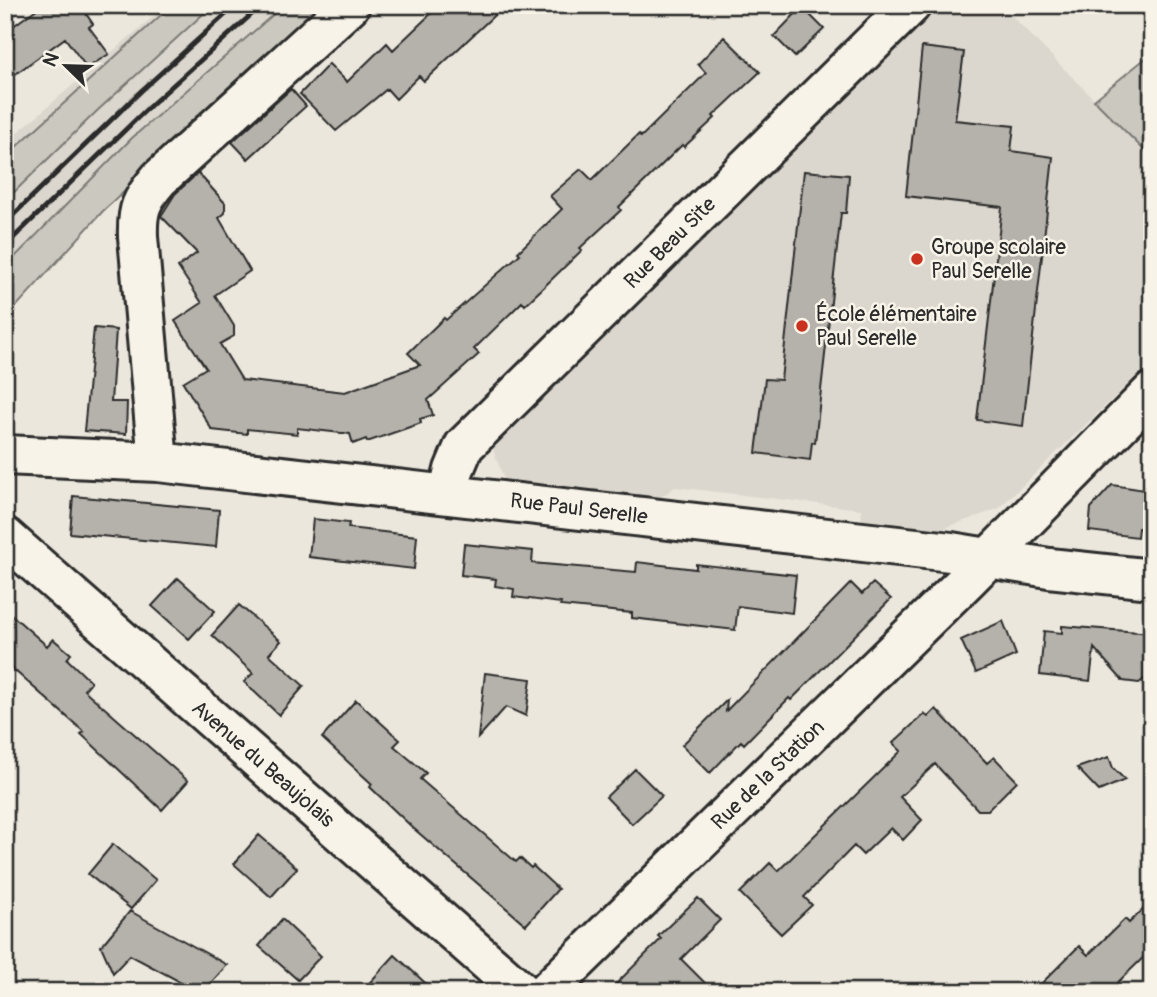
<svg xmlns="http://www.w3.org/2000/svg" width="1157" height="997" font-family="Pangolin,sans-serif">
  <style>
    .built { fill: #dbd7ce }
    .green { fill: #cbc8bf; stroke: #7b7a75; stroke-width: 2 }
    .building { fill: #b5b2ab; stroke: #2b2b2b; stroke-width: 2 }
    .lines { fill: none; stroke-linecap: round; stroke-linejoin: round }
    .minor-casing { stroke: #2b2b2b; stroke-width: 44 }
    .minor { stroke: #f7f3e8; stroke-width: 38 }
    .rail { stroke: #2b2b2b; stroke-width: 5 }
    .poi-dot { fill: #c8321e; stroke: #f7f3e8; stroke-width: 2.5 }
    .labels { text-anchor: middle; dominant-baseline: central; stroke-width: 5; stroke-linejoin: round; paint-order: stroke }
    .street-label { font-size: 21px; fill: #2b2b2b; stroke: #f7f3e8 }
    .poi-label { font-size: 21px; fill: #2b2b2b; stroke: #f7f3e8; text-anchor: start }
  </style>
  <rect width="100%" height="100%" fill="#ebe7dd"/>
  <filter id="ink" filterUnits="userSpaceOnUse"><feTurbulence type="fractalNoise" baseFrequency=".0143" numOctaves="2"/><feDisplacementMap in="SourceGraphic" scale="14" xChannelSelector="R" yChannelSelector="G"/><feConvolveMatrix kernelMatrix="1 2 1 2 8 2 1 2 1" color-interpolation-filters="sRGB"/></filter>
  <g filter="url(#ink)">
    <path class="built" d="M167 5H326L175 132 5 319V143Z
      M939 5H1001L1152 158V361L998 509 936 531 862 522 861 509 675 487 657 500 505 482 492 447Z"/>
    <path class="green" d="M172 5H213L97 111 5 201V157Z
      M284 5H331L251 76 103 211 5 319V267L132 138Z
      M1152 53V158L1094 100Z"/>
    <path class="building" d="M42 5H80L93 24 89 27 109 54 87 68 65 38 14 75 5 61V32Z
      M440 5H505L424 81 419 76 396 99 387 89 336 131 300 94 329 64 347 82 387 43 393 50Z
      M802 7 824 29 795 57 774 36Z
      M724 37 760 72 713 116 715 118 684 147 682 145 619 207 621 210 580 248 582 250 550 281 525 305 522 302 474 349 479 354 428 400 433 415 420 419 421 423 367 442 366 439 353 444 350 434 297 428V434L247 429V434L212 430 183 382 206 368 175 321 202 303 178 267 197 253 161 216 175 194 198 173 225 203V213L219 218 250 271 215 295 234 326V336L220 344 242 380 345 392 420 365 408 353 444 318 446 320 520 254 518 252 562 209 550 196 581 169 592 180 639 134 641 137 706 73 698 64Z
      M922 47 964 52 955 120 1014 126 1011 151 1053 157 1023 426 977 420 1002 207 906 196Z
      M291 89 306 106 248 159 232 142Z
      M804 171 849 175 846 213H841L815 443 812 442 810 460 756 453 765 379 781 380Z
      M94 328 116 330 111 402H127L126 434 84 431Z
      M1112 485 1152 491V529L1138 528 1137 537 1089 531 1091 508Z
      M73 496 219 510 216 547 70 533Z
      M313 519 349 523 348 528 417 536 414 569 309 557Z
      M464 544 533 551 532 563 636 572 637 562 696 569V564L796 575 792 613 738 606 735 630 632 618V613L560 606 561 603 513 597 514 589 495 586 496 579 461 575Z
      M178 578 215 611 189 639 152 606Z
      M851 583 862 594 873 583 891 599 791 700 789 698 744 744 741 741 710 773 682 745 727 700 726 711Z
      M239 605 281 641 269 654 304 686 279 715 244 682 253 673 212 635Z
      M5 609 47 646 53 639 71 654 67 659 91 682 84 690 188 781 162 810 81 734 84 732 5 662Z
      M1003 621 1016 655 976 673 961 640Z
      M1062 626 1152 633V673L1139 683 1123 681 1094 648 1090 681 1040 675 1044 631 1062 633Z
      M485 673 531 679 526 716 506 707 478 738Z
      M356 700 400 740 394 746 426 773 420 779 516 862 520 858 531 868 533 866 558 889 526 925 413 828 370 787 372 784 322 738Z
      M936 709 987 763 994 757 1017 781 988 810H978L935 764 900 797 922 820 903 840 891 828 863 855 854 846 804 897 812 905 781 934 740 893 770 863 778 871 901 751 893 743 924 714 928 717Z
      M1109 757 1113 768 1125 780 1099 791 1077 768Z
      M635 769 662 796 632 824 606 797Z
      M259 835 297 868 271 897 234 864Z
      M113 844 156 880 131 909 88 874Z
      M698 898 720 920 681 959 714 992H608L661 939 658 936Z
      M1152 901V949L1108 992H1033L1079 946 1088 955 1125 919 1129 923Z
      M130 911 227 965 203 992H199L130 955 113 973 101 946Z
      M282 919 321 956 298 980 259 946Z
      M395 955 435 992H361Z"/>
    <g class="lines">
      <defs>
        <path id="minor" d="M5 455 158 462 951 552 1049 568 1152 579
          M158 462 138 237C137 209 141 200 159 179L350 5
          M448 494 454 470 464 446 911 5
          M5 537 522 992
          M546 992 968 579 1152 392"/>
      </defs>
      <use href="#minor" class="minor-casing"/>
      <use href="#minor" class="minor"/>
      <path class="rail" d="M5 223 141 91 236 5
        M5 246 153 103 262 5"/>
    </g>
  </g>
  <g class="poi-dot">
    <circle cx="917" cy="259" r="7"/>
    <circle cx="802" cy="326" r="7"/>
  </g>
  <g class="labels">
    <g class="street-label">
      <text transform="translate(670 243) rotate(-45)">Rue Beau Site</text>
      <text transform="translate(579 509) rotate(7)">Rue Paul Serelle</text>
      <text transform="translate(263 764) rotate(41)">Avenue du Beaujolais</text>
      <text transform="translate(768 775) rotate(-44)">Rue de la Station</text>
    </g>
    <g class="poi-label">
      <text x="931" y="247">Groupe scolaire<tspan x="931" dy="24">Paul Serelle</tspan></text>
      <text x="816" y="314">École élémentaire<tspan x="816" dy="24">Paul Serelle</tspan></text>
    </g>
  </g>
  <rect width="1157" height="997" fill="none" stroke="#f7f3e8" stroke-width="28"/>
  <rect x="14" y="14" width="1129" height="969" fill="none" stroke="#2b2b2b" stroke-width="2.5" filter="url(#ink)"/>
  <g transform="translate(66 66) rotate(293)" stroke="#f7f3e8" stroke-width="5" paint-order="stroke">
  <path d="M0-5L12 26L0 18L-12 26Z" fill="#2b2b2b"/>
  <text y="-10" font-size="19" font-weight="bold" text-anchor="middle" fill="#2b2b2b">N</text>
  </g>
</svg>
